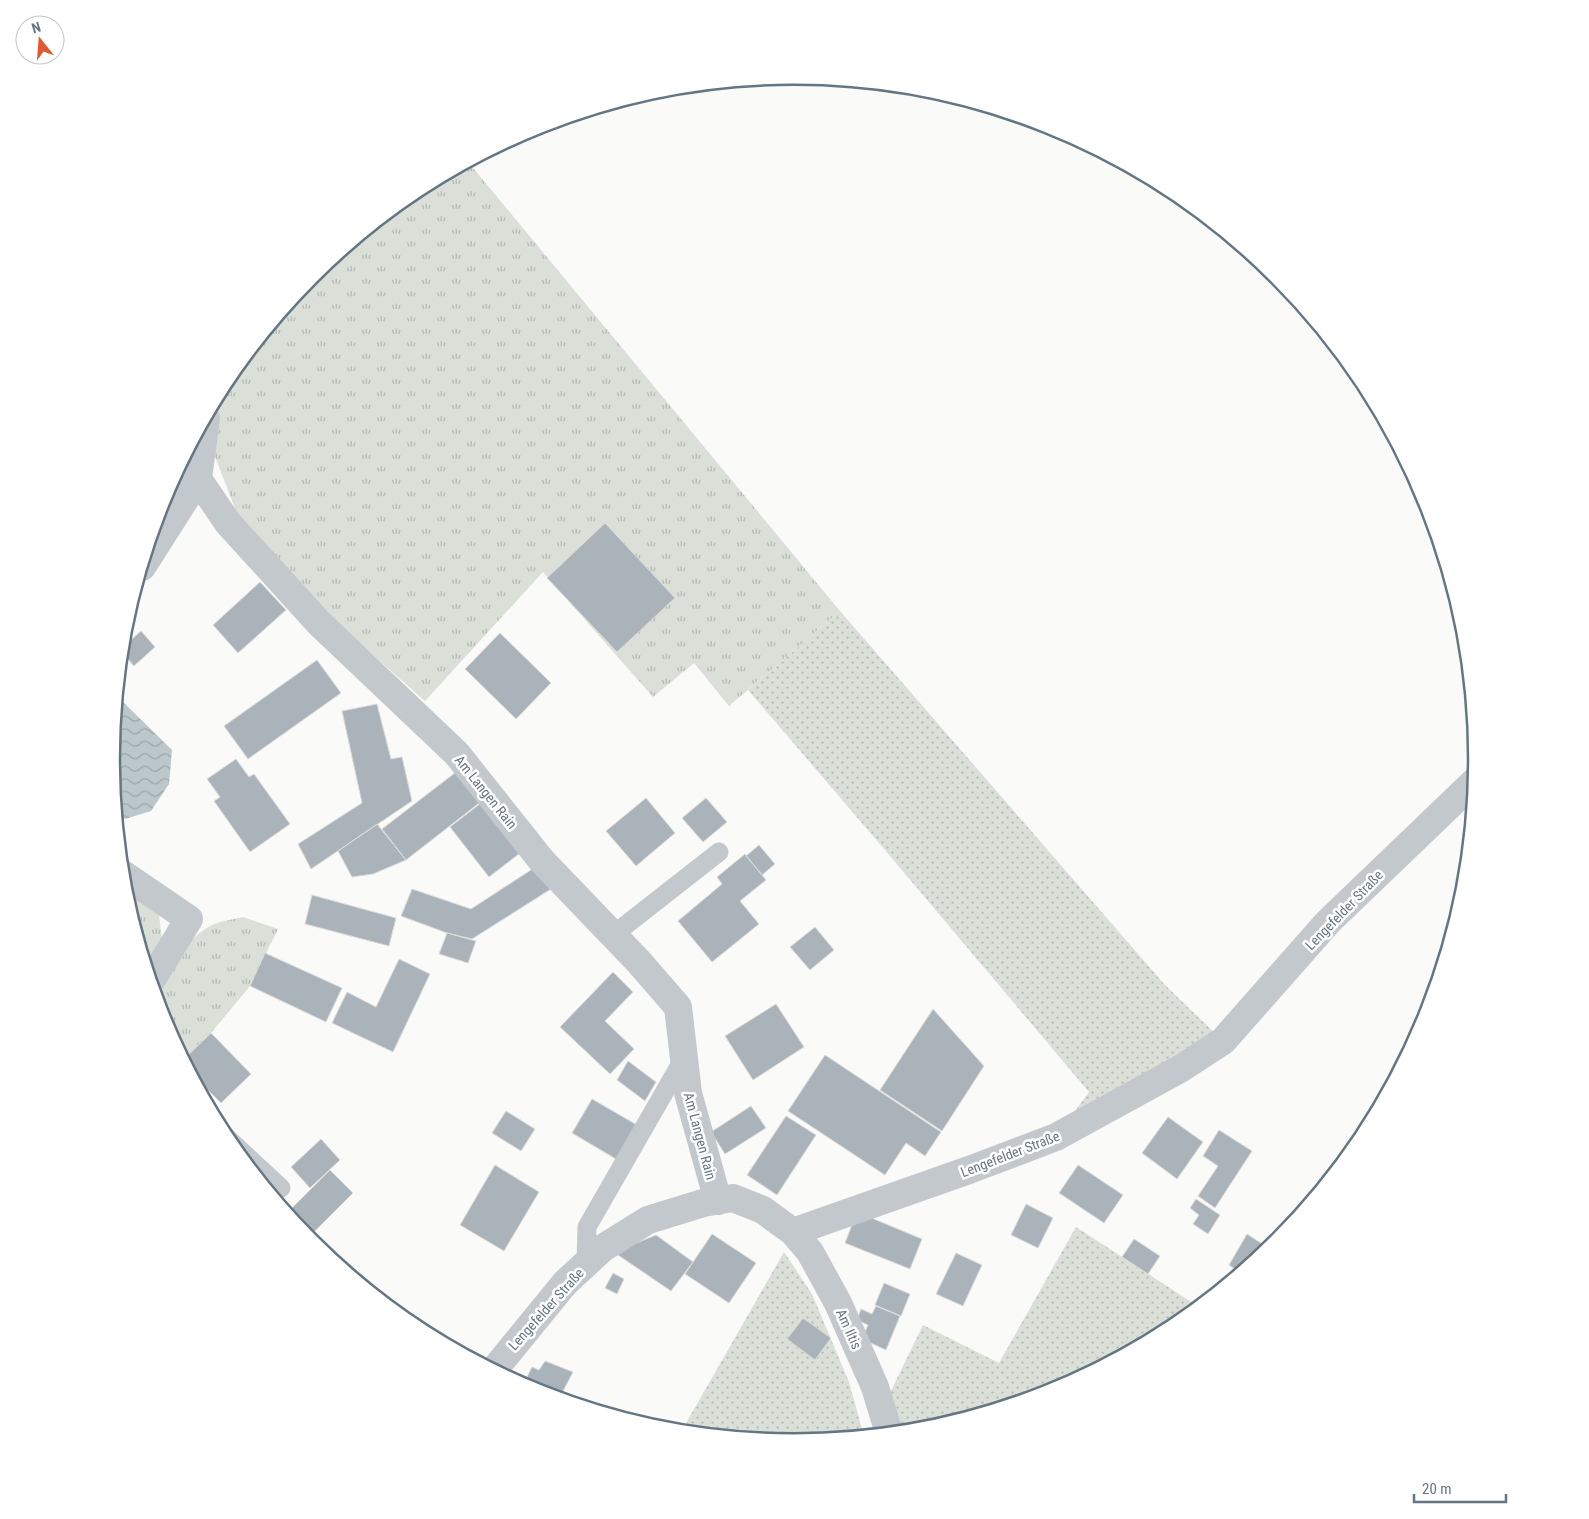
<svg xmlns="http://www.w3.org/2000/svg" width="1589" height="1519" font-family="'Roboto Condensed',sans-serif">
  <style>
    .grass { fill: url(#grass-tufts) }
    .garden { fill: url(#garden-dots) }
    .water { fill: url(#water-waves) }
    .building { fill: #aab3b9; stroke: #dcdcda }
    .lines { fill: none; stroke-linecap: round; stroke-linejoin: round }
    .service { stroke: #c3c8cc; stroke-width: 19 }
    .minor { stroke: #c3c8cc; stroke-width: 28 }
    .labels { text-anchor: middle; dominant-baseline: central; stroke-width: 5; stroke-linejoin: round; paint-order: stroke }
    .street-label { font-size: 14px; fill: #657683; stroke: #fff }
    .rim { fill: none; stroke: #657683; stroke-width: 2.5 }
  </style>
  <defs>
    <pattern id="grass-tufts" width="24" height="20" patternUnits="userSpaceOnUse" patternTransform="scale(1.25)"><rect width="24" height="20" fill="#dadfd7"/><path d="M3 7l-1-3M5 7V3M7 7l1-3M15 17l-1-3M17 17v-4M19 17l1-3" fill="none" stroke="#b4b9b4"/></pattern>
    <pattern id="garden-dots" width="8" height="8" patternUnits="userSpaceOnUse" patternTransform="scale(1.25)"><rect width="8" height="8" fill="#dadfd7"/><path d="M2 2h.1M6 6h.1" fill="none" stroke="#b4b9b4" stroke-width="1.8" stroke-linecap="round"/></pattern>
    <pattern id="water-waves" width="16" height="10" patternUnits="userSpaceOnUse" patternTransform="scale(1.25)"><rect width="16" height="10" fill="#bbc7cb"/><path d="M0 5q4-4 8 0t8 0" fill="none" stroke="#9ca6aa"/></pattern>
  </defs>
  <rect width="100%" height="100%" fill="#fafaf8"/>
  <path class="grass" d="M469 163 840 611 729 706 694 663 653 697 543 572 425 701 328 615 236 511 214 454 220 392 227 380 312 276 415 191Z
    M123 881 143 894 159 915 162 939 147 968 124 893Z
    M243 917 278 929 250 986 211 1033 184 1059 163 1021 154 992C170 967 190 931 220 922 228 920 236 919 243 917Z"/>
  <path class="garden" d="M840 611 1165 985 1223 1041 1056 1137 1089 1092 885 850 748 690Z
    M1076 1227 1199 1307 1174 1328 1056 1391 928 1430 901 1432 889 1395 923 1325 999 1363Z
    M784 1252 812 1294 849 1382 864 1436 794 1443 681 1432Z"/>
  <path class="water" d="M123 702 172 750 169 784 151 811 125 819 117 814 111 759 117 704Z"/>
  <path class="building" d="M605 523 675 598 617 652 547 578Z
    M260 582 286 610 238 653 213 625Z
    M141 631 155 647 134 666 122 652V648Z
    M500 633 551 683 516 719 465 669Z
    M317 660 341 693 248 759 224 726Z
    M377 704 391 759 402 757 412 801 311 869 298 844 362 803 342 711Z
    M236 759 249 777 254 774 290 824 250 852 214 801 220 797 207 779Z
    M460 769 483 800 406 860 382 829Z
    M646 798 675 833 636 866 606 831Z
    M706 798 727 822 703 842 682 818Z
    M485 800 524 850 489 877 450 827Z
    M377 824 406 860 373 874 352 877 338 851Z
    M759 845 775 864 762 875 746 856Z
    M745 854 766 880 740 901 759 924 712 962 678 921 722 884 717 877Z
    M534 868 551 889 472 939 447 933 401 916 412 889 471 909Z
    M312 895 396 918 389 946 305 924Z
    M815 927 834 950 810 970 790 947Z
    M447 933 476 941 468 963 439 954Z
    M265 953 342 988 326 1022 250 986Z
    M399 959 430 974 393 1052 332 1023 347 992 376 1007Z
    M613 972 633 992 605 1021 634 1049 610 1074 560 1027Z
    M776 1004 804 1047 753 1080 725 1036Z
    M933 1009 984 1066 942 1131 880 1090Z
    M211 1033 251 1074 221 1103 192 1074 184 1059Z
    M825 1055 941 1132 925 1156 906 1143 885 1175 788 1111Z
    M628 1061 656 1082 645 1101 617 1080Z
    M592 1099 637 1125 616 1159 572 1133Z
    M751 1106 766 1128 725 1154 711 1132Z
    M506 1111 535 1129 521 1151 492 1133Z
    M786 1116 816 1135 777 1195 747 1175Z
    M1168 1117 1203 1142 1177 1179 1142 1153Z
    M1219 1130 1252 1151 1215 1208 1198 1196 1218 1166 1203 1156Z
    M321 1139 340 1160 310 1188 291 1167Z
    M495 1165 539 1192 504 1251 460 1225Z
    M1078 1165 1123 1195 1104 1223 1059 1193Z
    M330 1170 353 1193 308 1238 287 1213Z
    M1196 1199 1220 1215 1208 1234 1193 1224 1199 1215 1190 1208Z
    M1026 1204 1053 1218 1038 1248 1011 1235Z
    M857 1212 922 1239 910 1269 845 1243Z
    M712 1234 756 1263 729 1303 685 1274Z
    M1247 1234 1270 1249 1241 1273 1229 1265Z
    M656 1235 693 1262 671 1291 618 1255 624 1248Z
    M1134 1239 1160 1256 1148 1274 1122 1257Z
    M956 1253 982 1265 963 1306 936 1294Z
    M613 1273 624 1279 617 1294 605 1288Z
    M884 1283 910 1294 901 1316 875 1305Z
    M876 1306 900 1316 886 1350 862 1339 868 1325 857 1320 861 1309 872 1314Z
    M803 1318 831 1338 815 1360 787 1339Z
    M545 1361 573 1372 560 1397 526 1379 532 1367 539 1370Z"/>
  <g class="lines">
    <path class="service" d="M613 935 719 852
      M225 1136 281 1188
      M586 1264 587 1227 684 1058"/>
    <path class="minor" d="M206 418 198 479 228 523 319 623 457 754 542 861 639 962 678 1007 688 1093 718 1201
      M142 567 198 479
      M123 874 189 919 151 981
      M793 1232 969 1170 1056 1137 1180 1069 1223 1041 1328 922 1476 780
      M494 1370 565 1283 603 1248 648 1220 703 1203 733 1198 763 1210 793 1232 810 1252 838 1303 875 1387 889 1433"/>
  </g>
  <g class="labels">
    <g class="street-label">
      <text transform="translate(486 792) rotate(51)">Am Langen Rain</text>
      <text transform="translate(1344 910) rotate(-46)">Lengefelder Straße</text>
      <text transform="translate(700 1136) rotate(75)">Am Langen Rain</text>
      <text transform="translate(1010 1154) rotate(-21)">Lengefelder Straße</text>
      <text transform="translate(546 1309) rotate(-48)">Lengefelder Straße</text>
      <text transform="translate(849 1329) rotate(66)">Am Iltis</text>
    </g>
  </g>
  <path d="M0 0H1589V1519H0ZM120 759a674 674 0 1 1 1348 0a674 674 0 1 1-1348 0Z" fill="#fff" fill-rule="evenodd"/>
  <path class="rim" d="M120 759a674 674 0 1 1 1348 0a674 674 0 1 1-1348 0Z"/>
  <g transform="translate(40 40) rotate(343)"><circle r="24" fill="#ffffff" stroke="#c1c8cd"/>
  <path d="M0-4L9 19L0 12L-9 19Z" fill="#e4572e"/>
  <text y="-8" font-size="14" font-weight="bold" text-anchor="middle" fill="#657683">N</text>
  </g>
  <path d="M1414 1494v8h92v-8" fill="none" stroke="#657683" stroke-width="2.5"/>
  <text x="1422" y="1494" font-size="15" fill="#657683" stroke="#ffffff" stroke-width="4" paint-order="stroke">20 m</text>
</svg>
